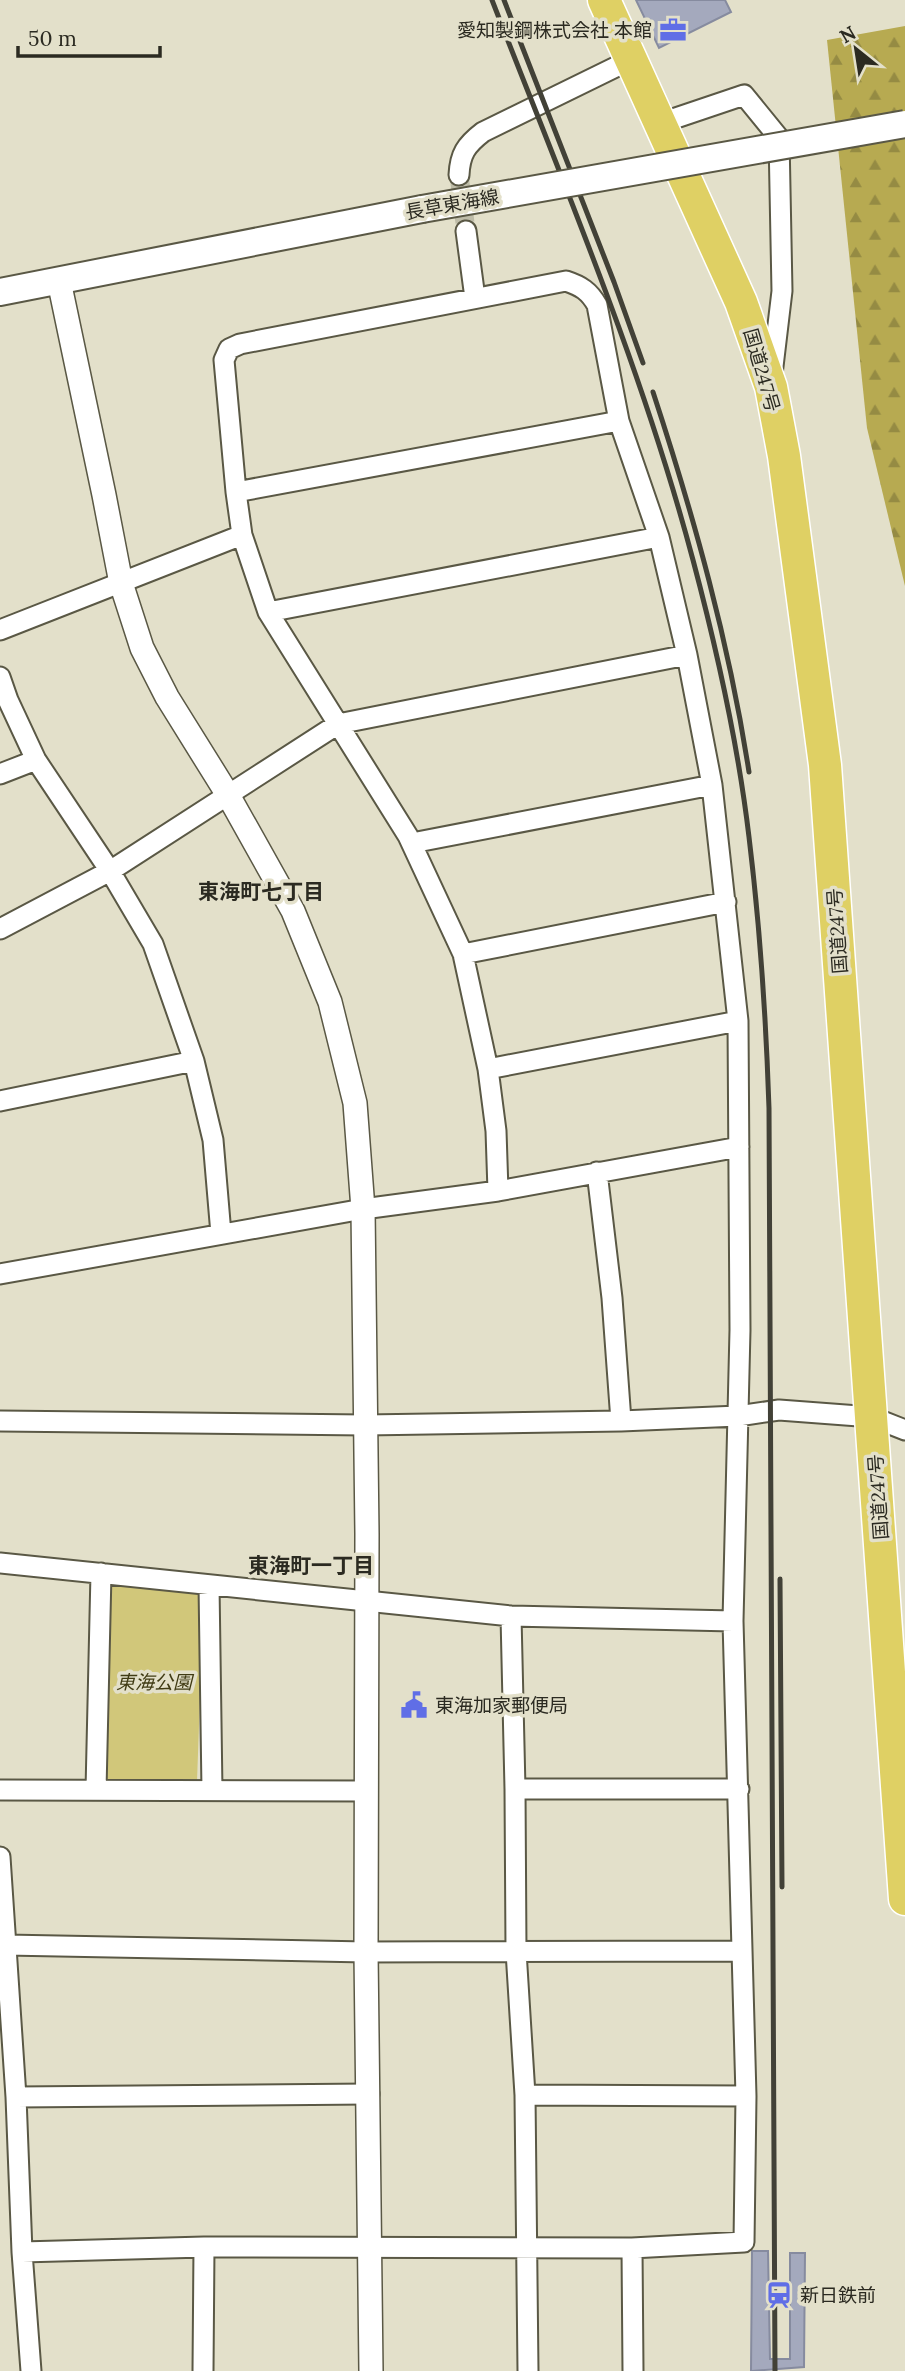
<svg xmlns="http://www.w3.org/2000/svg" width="905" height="2371" font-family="Lora,'Noto Sans JP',serif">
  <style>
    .forest { fill: url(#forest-firs) }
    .park { fill: #d1c77a }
    .building { fill: #a4a9bd; stroke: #868b9f; stroke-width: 2 }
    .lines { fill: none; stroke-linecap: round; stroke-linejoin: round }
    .minor-tunnel { stroke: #bebca8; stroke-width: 19; stroke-dasharray: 19 10; stroke-linecap: butt }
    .minor-casing { stroke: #5a5845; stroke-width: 23 }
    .tertiary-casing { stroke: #5a5845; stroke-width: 26 }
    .secondary-casing { stroke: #5a5845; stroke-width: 30 }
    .trunk-casing { stroke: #fff; stroke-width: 35 }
    .minor { stroke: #fff; stroke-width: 19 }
    .tertiary { stroke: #fff; stroke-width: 23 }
    .secondary { stroke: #fff; stroke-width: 26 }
    .trunk { stroke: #dfd064; stroke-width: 32 }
    .rail { stroke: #424137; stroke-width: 5 }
    .secondary-bridge-casing { stroke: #5a5845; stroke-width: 30; stroke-linecap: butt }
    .secondary-bridge { stroke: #fff; stroke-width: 26 }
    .labels { text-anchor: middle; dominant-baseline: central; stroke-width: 7; stroke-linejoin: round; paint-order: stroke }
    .poi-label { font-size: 19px; fill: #2b2a21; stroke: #e3e0ca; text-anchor: start }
    .street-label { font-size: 19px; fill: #2b2a21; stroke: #e3e0ca }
    .park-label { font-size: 19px; font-style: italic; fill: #403b14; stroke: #e3e0ca }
    .neighbourhood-label { font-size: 21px; font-weight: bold; fill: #2b2a21; stroke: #e3e0ca }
  </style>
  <defs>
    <pattern id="forest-firs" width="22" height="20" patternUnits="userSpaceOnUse" patternTransform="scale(1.75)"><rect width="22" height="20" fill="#b7aa51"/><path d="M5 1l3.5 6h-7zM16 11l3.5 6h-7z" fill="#958b43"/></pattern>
  </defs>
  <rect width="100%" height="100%" fill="#e3e0ca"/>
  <path class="forest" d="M905 26V586L867 428 827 40Z"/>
  <path class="park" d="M110 1583H204L197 1782 105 1781Z"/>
  <path class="building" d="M636 0H725L731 12 659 48Z
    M752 2251H768L770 2359H790V2253H805L804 2367 751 2371Z"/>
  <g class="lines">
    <path class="minor-tunnel" d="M459 175 466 231"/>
    <defs>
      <path id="minor" d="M661 123 744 95 779 138 782 291 772 375
        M459 175C460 154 466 145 483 132L632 59
        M466 231 475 298
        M236 492 619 421
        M268 612 659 537
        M0 630 242 535
        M0 677 8 700 36 760 110 871 153 944 194 1061 213 1140 221 1234
        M0 774 36 760
        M412 843 712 785
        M0 929 110 871 338 724 687 655
        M463 954 726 902
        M488 1069 738 1021
        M0 1101 194 1061
        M597 1172 612 1298 621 1421
        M0 1274 363 1209 498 1191 739 1147
        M0 1421 365 1425 621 1421 738 1416 779 1410 872 1417 905 1430
        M0 1563 511 1616 733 1621
        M209 1585 212 1790
        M511 1616 515 1789 516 1951 525 2095 528 2371
        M515 1789H739
        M0 1790 367 1791
        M96 1790 101 1573
        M0 1857 16 2097 22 2252 31 2371
        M6 1945 366 1952 742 1951
        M525 2095 746 2096
        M16 2097 369 2094
        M632 2248 633 2371
        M22 2252 204 2247 632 2248 744 2242 746 2096 733 1621 740 1330 738 1021 712 785 687 655 659 537 619 421 597 305C589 291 581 286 566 281L240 344 229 349 224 360 236 492 242 535 268 612 408 836 463 954 488 1069 496 1131 498 1191
        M203 2371 204 2247"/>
      <path id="tertiary" d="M59 281 104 495 121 583 142 648 167 697 228 795 293 911 330 1002 355 1103 363 1209 367 1534 366 1952 371 2371"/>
      <path id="secondary" d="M0 292 422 209"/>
      <path id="trunk" d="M604 0 741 302 771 387 784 456 825 765 905 1899"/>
    </defs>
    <use href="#minor" class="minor-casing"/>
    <use href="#tertiary" class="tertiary-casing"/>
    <use href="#secondary" class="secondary-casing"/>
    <use href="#trunk" class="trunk-casing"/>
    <use href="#minor" class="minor"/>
    <use href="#tertiary" class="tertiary"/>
    <use href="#secondary" class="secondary"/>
    <use href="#trunk" class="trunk"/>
    <path class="rail" d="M492 0C564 185 642 368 693 560 717 650 738 744 749 837 760 927 766 1018 769 1108L775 2371
      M504 0 614 282 643 363
      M653 392C694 517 729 642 749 772
      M780 1579 782 1887"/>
    <defs>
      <path id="secondary-bridge" d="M422 209 905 124"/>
    </defs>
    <use href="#secondary-bridge" class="secondary-bridge-casing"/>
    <use href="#secondary-bridge" class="secondary-bridge"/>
  </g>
  <defs>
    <symbol id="office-bare" viewBox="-9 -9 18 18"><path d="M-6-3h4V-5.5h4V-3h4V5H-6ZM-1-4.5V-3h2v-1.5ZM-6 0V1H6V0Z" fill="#606ee6" stroke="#e3e0ca" stroke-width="2.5" paint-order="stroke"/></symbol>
    <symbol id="civic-bare" viewBox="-9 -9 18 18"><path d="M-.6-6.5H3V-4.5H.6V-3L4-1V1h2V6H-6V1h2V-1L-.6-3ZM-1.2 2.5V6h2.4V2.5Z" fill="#606ee6" stroke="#e3e0ca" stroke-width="2.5" paint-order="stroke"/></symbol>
    <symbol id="station-bare" viewBox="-9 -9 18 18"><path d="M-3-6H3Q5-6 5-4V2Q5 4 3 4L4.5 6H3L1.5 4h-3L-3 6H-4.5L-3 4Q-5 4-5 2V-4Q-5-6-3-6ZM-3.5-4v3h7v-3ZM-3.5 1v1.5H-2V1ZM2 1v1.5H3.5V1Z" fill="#606ee6" stroke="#e3e0ca" stroke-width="2.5" paint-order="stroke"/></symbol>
  </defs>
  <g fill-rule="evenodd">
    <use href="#office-bare" x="654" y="11" width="38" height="38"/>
    <use href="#civic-bare" x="395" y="1686" width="38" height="38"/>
    <use href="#station-bare" x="760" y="2276" width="38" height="38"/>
  </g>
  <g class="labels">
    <g class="poi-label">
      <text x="652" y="30" text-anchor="end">愛知製鋼株式会社 本館</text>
      <text x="435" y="1705">東海加家郵便局</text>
      <text x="800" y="2295">新日鉄前</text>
    </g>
    <g class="street-label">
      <text transform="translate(452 204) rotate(-10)">長草東海線</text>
      <text transform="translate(762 370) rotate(74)">国道247号</text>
      <text transform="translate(837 931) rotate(-94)">国道247号</text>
      <text transform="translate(878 1497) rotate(-94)">国道247号</text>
    </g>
    <g class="park-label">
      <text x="154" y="1682">東海公園</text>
    </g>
    <g class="neighbourhood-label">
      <text x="261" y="891">東海町七丁目</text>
      <text x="311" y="1565">東海町一丁目</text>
    </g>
  </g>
  <g transform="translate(856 49) rotate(330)" stroke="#e3e0ca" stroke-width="5" paint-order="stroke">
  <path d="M0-5L12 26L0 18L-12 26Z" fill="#2b2a21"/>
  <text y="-10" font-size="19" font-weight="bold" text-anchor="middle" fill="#2b2a21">N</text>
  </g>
  <path d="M18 46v10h142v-10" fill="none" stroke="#2b2a21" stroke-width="3.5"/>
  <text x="28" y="46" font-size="21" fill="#2b2a21" stroke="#e3e0ca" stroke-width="5" paint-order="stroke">50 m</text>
</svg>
